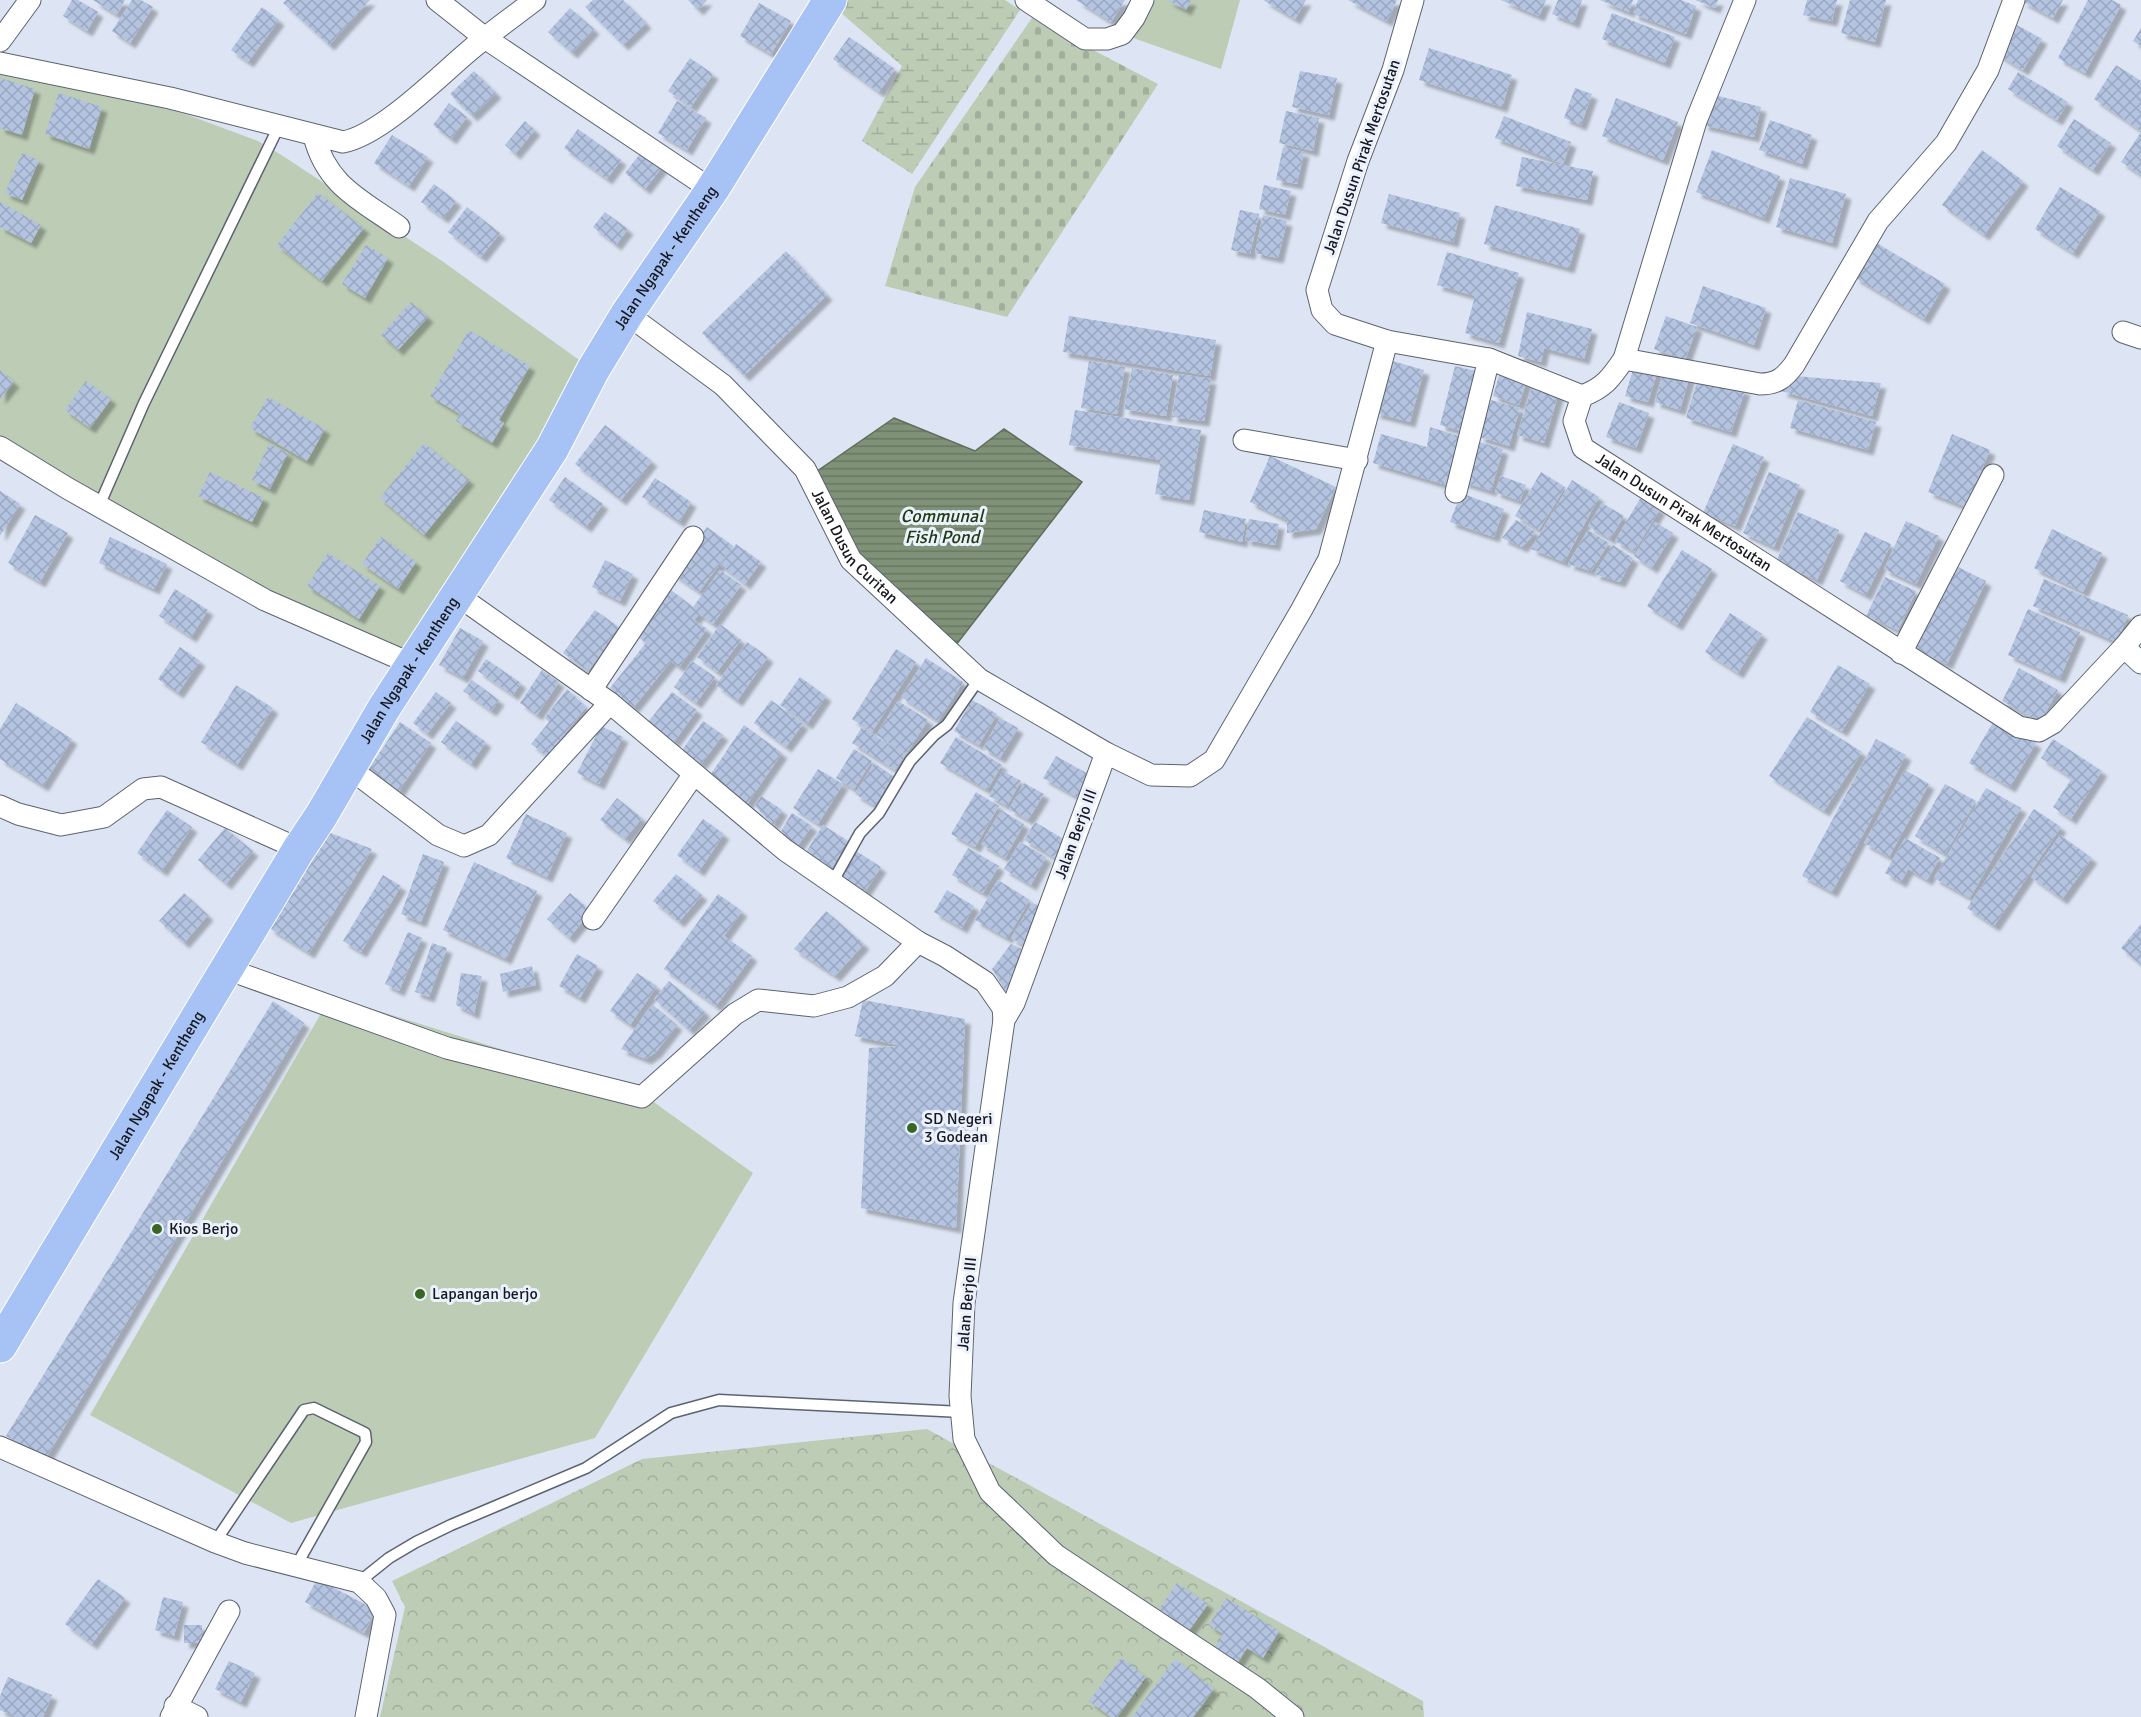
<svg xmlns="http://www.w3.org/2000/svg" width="2141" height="1717" font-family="Signika,sans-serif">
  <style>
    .green { fill: #bcccb5 }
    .forest { fill: url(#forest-crowns) }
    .wetland { fill: url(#wetland-marsh) }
    .cemetery { fill: url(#cemetery-stones) }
    .water { fill: url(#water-rules); stroke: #606d5c; stroke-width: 1.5 }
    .building { fill: url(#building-cross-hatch); filter: url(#shadow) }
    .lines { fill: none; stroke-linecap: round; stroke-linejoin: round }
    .service-casing { stroke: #5c6370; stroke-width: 13 }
    .minor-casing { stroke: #5c6370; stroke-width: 23 }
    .primary-casing { stroke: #fff; stroke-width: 35 }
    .service { stroke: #fff; stroke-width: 10 }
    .minor { stroke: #fff; stroke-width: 21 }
    .primary { stroke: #a7c2f4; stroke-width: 33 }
    .poi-dot { fill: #3a6623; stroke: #ebf2fe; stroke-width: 2 }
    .labels { text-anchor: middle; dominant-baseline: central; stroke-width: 6; stroke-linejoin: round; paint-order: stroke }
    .street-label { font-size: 16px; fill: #16181e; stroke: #ebf2fe }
    .poi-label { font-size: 16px; fill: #16181e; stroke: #ebf2fe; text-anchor: start }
    .water-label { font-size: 18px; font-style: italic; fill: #203c12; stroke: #ebf2fe }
  </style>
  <defs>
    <pattern id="forest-crowns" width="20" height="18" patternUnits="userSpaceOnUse" patternTransform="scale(1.5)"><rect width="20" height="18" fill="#bcccb5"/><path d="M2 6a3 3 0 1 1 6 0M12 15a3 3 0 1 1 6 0" fill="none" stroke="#a1ae9b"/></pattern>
    <pattern id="wetland-marsh" width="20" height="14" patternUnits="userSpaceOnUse" patternTransform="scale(1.5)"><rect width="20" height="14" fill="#bcccb5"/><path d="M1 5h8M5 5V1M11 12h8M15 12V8" fill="none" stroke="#a1ae9b"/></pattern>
    <pattern id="cemetery-stones" width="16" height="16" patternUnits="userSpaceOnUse" patternTransform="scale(1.5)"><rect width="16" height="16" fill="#bcccb5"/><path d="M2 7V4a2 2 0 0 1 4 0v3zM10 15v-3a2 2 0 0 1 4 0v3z" fill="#a1ae9b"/></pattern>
    <pattern id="water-rules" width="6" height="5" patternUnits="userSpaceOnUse" patternTransform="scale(1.5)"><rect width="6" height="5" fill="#7f9277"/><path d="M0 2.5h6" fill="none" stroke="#677661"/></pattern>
    <pattern id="building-cross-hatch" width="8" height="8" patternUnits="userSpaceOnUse" patternTransform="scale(1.5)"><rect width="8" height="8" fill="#b3c3e0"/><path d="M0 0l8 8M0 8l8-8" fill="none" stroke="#99a7c0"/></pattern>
    <filter id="shadow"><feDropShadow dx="5.5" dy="5.5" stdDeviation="1.5" flood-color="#0004"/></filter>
  </defs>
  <rect width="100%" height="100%" fill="#dde5f4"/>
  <path class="green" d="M1139 0H1240L1221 69 1122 34Z
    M0 61 188 115 258 141 283 156 442 261 593 370 414 665 265 600 0 442Z
    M331 996 641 1093 753 1173 595 1438 291 1523 90 1415Z"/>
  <path class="forest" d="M927 1429 1423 1701 1424 1717H380L405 1607 392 1581 642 1459Z"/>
  <path class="wetland" d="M847 0H1005L1020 10 912 174 862 141 902 66 840 12Z"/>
  <path class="cemetery" d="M1032 18 1158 84 1007 317 885 286 915 187Z"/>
  <path class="water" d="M894 418 975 451 1004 429 1082 482 956 645 855 557 813 474Z"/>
  <path class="building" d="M72 0H78L98 12 87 31 63 16Z
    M93 0H125L117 15Z
    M132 0H141L153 7 130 43 112 31Z
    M286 0H370L329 45 283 3Z
    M593 0H623L646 23 623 45 585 7Z
    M688 0H707L698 10Z
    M1076 0H1125L1111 22Z
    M1167 0H1191L1186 10Z
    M1263 0H1306L1295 19Z
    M1348 0H1397L1387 21Z
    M1501 0H1546L1539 16Z
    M1558 0H1582L1574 23 1552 14Z
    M1600 0H1633L1629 12Z
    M1638 0H1681L1696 6 1686 34 1633 14Z
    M1695 0H1718L1715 8Z
    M1807 0H1837L1832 21 1803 15Z
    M1850 0H1886L1875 42 1841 33Z
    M2020 0H2063L2053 18Z
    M2088 0H2112L2121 5 2085 73 2058 58Z
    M759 3 791 21 771 54 740 36Z
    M262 7 279 20 248 62 231 50Z
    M570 8 594 29 572 53 548 32Z
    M1612 13 1675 37 1665 63 1602 39Z
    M2015 24 2042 39 2023 70 1997 54Z
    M2141 28V46L2133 41Z
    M849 37 895 69 879 92 833 59Z
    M1429 48 1512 75 1502 107 1419 80Z
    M690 58 713 74 691 107 668 91Z
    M2116 65 2141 81V131L2094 99Z
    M474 71 496 93 472 116 450 94Z
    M1300 71 1337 78 1329 115 1292 107Z
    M2018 72 2068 102 2057 120 2008 89Z
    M0 78 35 89 22 135 0 128Z
    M1575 88 1592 94 1581 125 1564 118Z
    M59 93 102 107 89 149 45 134Z
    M1711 94 1761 107 1754 137 1703 125Z
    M1616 98 1678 122 1663 160 1602 136Z
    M677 101 706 118 687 150 658 133Z
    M449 103 467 117 451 139 433 125Z
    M1286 111 1319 118 1313 151 1279 143Z
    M1504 116 1571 142 1563 164 1495 138Z
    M2074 119 2111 143 2093 170 2057 146Z
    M1770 120 1812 135 1802 164 1759 150Z
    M525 121 535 130 515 154 505 145Z
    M578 129 621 160 607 179 564 148Z
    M2141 132V175L2121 162Z
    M392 135 428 157 409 186 374 163Z
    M1283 147 1304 152 1297 184 1276 180Z
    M643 150 663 166 645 189 625 173Z
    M1712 150 1780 176 1764 218 1696 192Z
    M1982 150 2023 181 1984 235 1942 205Z
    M22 153 39 160 22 200 5 193Z
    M1522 157 1593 171 1587 200 1516 186Z
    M1790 178 1846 194 1832 243 1776 227Z
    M434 184 456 201 443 218 421 202Z
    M1264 185 1291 191 1285 215 1259 209Z
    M2060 187 2100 211 2073 253 2035 229Z
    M318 193 364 228 322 281 277 245Z
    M1389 194 1460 213 1453 242 1381 223Z
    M0 202 41 225 31 243 0 227Z
    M1495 205 1580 229 1569 268 1484 244Z
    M467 207 500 233 481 257 448 232Z
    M1240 210 1259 214 1250 254 1231 250Z
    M605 212 628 229 616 245 593 227Z
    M1263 215 1287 221 1278 258 1255 253Z
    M1875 242 1945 284 1924 319 1854 277Z
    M366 245 388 258 365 298 342 284Z
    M786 251 827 295 744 376 702 333Z
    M1447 252 1519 273 1499 343 1465 333 1475 296 1437 285Z
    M1703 286 1766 308 1754 345 1690 323Z
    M411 302 428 317 398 350 381 335Z
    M1527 312 1592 329 1584 359 1544 348 1541 362 1518 356Z
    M1069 316 1216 340 1210 376 1063 352Z
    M1666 316 1697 327 1685 360 1654 349Z
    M469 330 530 366 499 420 504 423 492 443 456 421 460 414 430 396Z
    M1389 360 1424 370 1410 422 1375 413Z
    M1089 361 1125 367 1117 414 1081 408Z
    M1635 363 1658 370 1648 402 1625 396Z
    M1455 366 1480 372 1465 432 1440 425Z
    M1665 367 1690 375 1680 410 1655 402Z
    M1132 368 1173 375 1166 416 1124 409Z
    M0 370 14 382 0 399Z
    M1500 372 1527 380 1519 405 1493 396Z
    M1179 374 1211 379 1204 421 1172 417Z
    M1699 376 1745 390 1731 432 1686 418Z
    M1794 376 1881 383 1872 416 1781 391Z
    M86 381 111 399 90 428 65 410Z
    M1533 383 1559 392 1544 443 1517 435Z
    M268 397 325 429 307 461 250 428Z
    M1491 400 1520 408 1509 446 1479 437Z
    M1798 400 1876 422 1868 450 1790 428Z
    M1619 402 1649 413 1636 448 1606 437Z
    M1075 410 1201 430 1189 500 1155 494 1161 460 1069 445Z
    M605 425 652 461 621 500 575 464Z
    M1430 427 1462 437 1450 486 1373 463 1381 434 1427 447Z
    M1952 434 1990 450 1966 507 1928 492Z
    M1476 441 1503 449 1491 491 1463 482Z
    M424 443 469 480 424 535 380 498Z
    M269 444 288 453 270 489 252 480Z
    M1733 444 1764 457 1735 526 1703 513Z
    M1270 456 1336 487 1316 529 1287 533V520L1250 502Z
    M210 472 264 498 252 522 198 496Z
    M1541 472 1565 487 1539 530 1515 516Z
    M1769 472 1800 485 1774 547 1743 533Z
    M1501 476 1526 485 1520 501 1495 492Z
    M565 477 603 504 586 527 549 500Z
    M655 478 691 502 679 522 642 497Z
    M1572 480 1599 497 1564 562 1531 549Z
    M0 491 20 504 0 536Z
    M1461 493 1504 509 1494 537 1450 522Z
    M1641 497 1660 509 1634 552 1615 541Z
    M1602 503 1624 516 1610 539 1588 526Z
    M1204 510 1246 519 1242 542 1199 532Z
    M1798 512 1839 530 1817 580 1776 562Z
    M35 515 68 533 40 582 8 563Z
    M1249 519 1279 524 1275 545 1245 540Z
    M1516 520 1536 532 1522 547 1502 538Z
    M1906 521 1939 536 1916 584 1884 569Z
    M1655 522 1673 533 1652 568 1634 556Z
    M707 527 733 546 699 592 673 574Z
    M2052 529 2102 553 2083 592 2034 568Z
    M1588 530 1609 543 1591 571 1568 564Z
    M1865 532 1891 544 1866 595 1840 581Z
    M110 537 167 564 154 589 99 563Z
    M381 537 416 562 398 589 362 564Z
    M736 544 761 562 745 584 720 565Z
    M1613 545 1633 558 1620 582 1594 574Z
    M1682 550 1712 569 1677 625 1647 606Z
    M328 553 380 586 359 619 307 586Z
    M605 560 633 574 620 601 592 587Z
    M1954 565 1986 581 1947 664 1914 649Z
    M720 570 741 585 713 624 699 614 694 620 707 629 679 667 671 661 633 708 610 688 646 643 638 637 649 622 647 620 671 590 693 607Z
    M1885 577 1916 591 1898 630 1866 616Z
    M2044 579 2128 615 2117 642 2033 606Z
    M175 589 208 610 191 637 159 616Z
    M2028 609 2080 632 2060 678 2008 655Z
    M595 610 620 628 588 671 563 653Z
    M1730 613 1762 634 1738 673 1705 652Z
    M720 624 741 640 717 672 697 657Z
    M460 628 483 641 463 678 439 665Z
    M747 642 768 657 737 701 716 685Z
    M180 647 200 661 178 693 158 679Z
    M896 649 916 662 872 732 852 719Z
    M926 658 963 682 938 721 901 697Z
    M486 659 521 683 513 695 478 671Z
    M692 661 715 677 696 703 674 687Z
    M1838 665 1870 684 1842 731 1810 712Z
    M2019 668 2058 690 2040 722 2002 701Z
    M542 670 559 682 537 715 520 703Z
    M800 677 826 696 807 724 780 705Z
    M472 680 499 700 491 711 463 691Z
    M236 685 273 708 237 765 201 742Z
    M567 689 586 707 547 756 531 744 549 722 545 718Z
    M436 692 451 703 427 734 413 723Z
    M672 692 697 710 674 742 648 722Z
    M771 700 803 724 786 747 754 723Z
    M972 700 997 714 979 745 954 731Z
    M898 701 928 720 906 754 876 735Z
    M16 703 72 739 43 786 0 759V729Z
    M1807 717 1862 752 1824 811 1769 776Z
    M1000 718 1018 728 1000 758 983 748Z
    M1995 719 2036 743 2010 787 1969 763Z
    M456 721 486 742 471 764 441 742Z
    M703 721 723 735 701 764 682 750Z
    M400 722 431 743 399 791 368 770Z
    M744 725 782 753 747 804 711 774Z
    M601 726 623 737 599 784 577 773Z
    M862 727 905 755 895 770 852 743Z
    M956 737 1002 765 987 790 940 763Z
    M1876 739 1906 755 1832 892 1802 876Z
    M2053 739 2102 771 2071 819 2053 807 2072 778 2041 758Z
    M854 749 872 761 854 789 836 778Z
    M1056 756 1090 775 1077 797 1043 778Z
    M874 763 893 776 875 806 855 794Z
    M818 769 843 784 818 824 793 808Z
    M1905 770 1929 784 1889 857 1864 843Z
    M1003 771 1021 781 1007 806 989 796Z
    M1024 783 1044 794 1028 820 1009 809Z
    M1945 784 1976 801 1945 854 1915 836Z
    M1986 788 2021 808 1970 898 1934 878Z
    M976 792 999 806 975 847 951 834Z
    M761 796 782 810 773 825 755 806Z
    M617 798 642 818 625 839 600 820Z
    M2034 809 2061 827 1994 926 1967 908Z
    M167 810 192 827 162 871 137 853Z
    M1001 810 1024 824 1005 858 981 844Z
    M792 813 812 826 796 848 781 831Z
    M526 814 567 833 547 877 506 858Z
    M703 819 724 834 699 871 677 855Z
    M1035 822 1065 840 1055 858 1024 840Z
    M823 825 851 843 831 875 803 857Z
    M225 828 253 851 226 884 198 860Z
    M328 832 372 849 309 953 269 928Z
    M2060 835 2092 858 2062 899 2031 877Z
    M1905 838 1940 858 1927 880 1908 869 1901 882 1885 873Z
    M1020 842 1046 857 1031 885 1004 869Z
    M968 848 999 866 983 893 952 875Z
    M853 849 881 867 862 896 835 878Z
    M423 854 444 862 421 922 401 914Z
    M474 862 537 891 506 959 443 930Z
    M676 874 702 895 679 922 653 901Z
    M383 875 401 886 361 952 343 941Z
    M998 880 1030 900 1007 938 975 920Z
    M947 890 974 906 962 928 934 912Z
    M184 893 208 915 184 943 159 921Z
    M570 893 591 911 569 938 547 919Z
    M718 894 742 911 724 936 752 956 716 1006 664 969Z
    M1032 903 1042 907 1030 949 1011 938Z
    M826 911 864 944 835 976 794 949Z
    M2141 924V965L2121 948Z
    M408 932 422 938 399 991 385 984Z
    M432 943 447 948 429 997 415 992Z
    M1011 944 1028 952 1012 1002 992 969Z
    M577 954 598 966 580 998 559 986Z
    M532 966 536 985 503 992 500 974Z
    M461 973 482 976 474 1014 456 1005Z
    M637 973 657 986 630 1025 610 1011Z
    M669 981 705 1012 689 1030 654 999Z
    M863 1000 965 1019 956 1228 861 1208 869 1048 902 1046 855 1036Z
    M273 1001 304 1023 46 1458 6 1436Z
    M652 1004 677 1025 656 1052 646 1059 621 1049Z
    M98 1579 125 1598 92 1644 65 1624Z
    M317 1579 376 1610 364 1633 305 1602Z
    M1177 1583 1208 1604 1188 1632 1158 1611Z
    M163 1597 183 1602 174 1636 155 1630Z
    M1226 1598 1279 1631 1263 1658 1247 1648 1237 1664 1214 1649 1223 1634 1209 1625Z
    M184 1625H202V1643H184Z
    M1121 1658 1146 1677 1117 1717H1111L1089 1701Z
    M1175 1659 1214 1689 1193 1717H1132Z
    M229 1661 255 1673 241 1702 215 1689Z
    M8 1677 52 1695 43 1717H17L0 1710V1696Z"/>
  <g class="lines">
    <defs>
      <path id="service" d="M99 506 144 403 279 126
        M832 883 860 833 879 813 910 761 934 735 947 725 979 679
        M215 1542 304 1410 314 1408 365 1433 366 1442 296 1566
        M359 1582 389 1558 416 1542 451 1525 586 1468 671 1413 719 1400 962 1412"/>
      <g id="minor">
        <path d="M437 0 485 38 712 190"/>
        <path d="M1026 0 1085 39H1107L1122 34 1134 18 1143 0"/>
        <path id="s1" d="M1413 0 1393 70 1358 161 1317 290 1322 310 1335 324 1387 341 1489 359 1582 396 1574 421 1583 448 2019 727 2039 731 2053 723 2124 647 2141 663"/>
        <path d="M0 41 30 0"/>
        <path d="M0 63 170 98 343 142C381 135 438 77 469 51 490 33 513 17 535 0"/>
        <path d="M314 136C327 186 360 199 399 227"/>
        <path id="s2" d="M627 314 723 385 805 469 851 560 979 679 1106 753 1151 775 1190 776 1214 760 1302 609 1329 559 1387 341"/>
        <path d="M2123 332 2141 338"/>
        <path d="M1624 359 1760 384C1777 384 1784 378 1794 365L1878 221 1946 143 1988 70 2014 0"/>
        <path d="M1582 396C1604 388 1611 378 1624 359L1696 121 1745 0"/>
        <path d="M1244 440 1357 460"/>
        <path d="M0 447 67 488 265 600 414 665"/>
        <path d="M1456 492 1489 359"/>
        <path d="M457 595 610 703 785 850 918 942 945 956 985 982 1003 1008 1004 1020"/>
        <path d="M2124 647 2141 626"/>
        <path d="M1901 653 1993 475"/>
        <path d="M591 690 693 537"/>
        <path d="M1106 753 1014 1003 1004 1020 964 1303 960 1396 964 1439 990 1492 1056 1555 1257 1688 1293 1717"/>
        <path d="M348 767 438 835 464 846 489 835 610 703"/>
        <path d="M0 806 18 814 61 825 104 817 143 789 161 787 299 849"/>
        <path d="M593 919 694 774"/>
        <path d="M227 969 447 1048 642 1097 735 1014 758 1000 814 1006 848 997 885 976 918 942"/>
        <path d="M0 1447 215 1542 245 1553 359 1582 376 1598 385 1615 366 1717"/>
        <path d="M175 1706 197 1717"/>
        <path d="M171 1717 229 1611"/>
      </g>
      <g id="primary">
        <path id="s3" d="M0 1346 212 993 299 849 321 816 384 708 552 449 593 370 627 314 712 190 830 0"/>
      </g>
    </defs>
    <use href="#service" class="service-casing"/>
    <use href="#minor" class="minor-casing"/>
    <use href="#primary" class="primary-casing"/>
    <use href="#service" class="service"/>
    <use href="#minor" class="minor"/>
    <use href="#primary" class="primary"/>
  </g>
  <g class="poi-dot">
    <circle cx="912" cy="1128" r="6"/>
    <circle cx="157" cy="1229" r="6"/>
    <circle cx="420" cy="1294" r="6"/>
  </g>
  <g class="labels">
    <g class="street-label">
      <text transform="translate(1362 157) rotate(-71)">Jalan Dusun Pirak Mertosutan</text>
      <text stroke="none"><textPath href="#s3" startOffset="1276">Jalan Ngapak - Kentheng</textPath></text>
      <text stroke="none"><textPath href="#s1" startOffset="778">Jalan Dusun Pirak Mertosutan</textPath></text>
      <text stroke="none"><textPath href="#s2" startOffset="330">Jalan Dusun Curitan</textPath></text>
      <text stroke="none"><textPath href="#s3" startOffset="790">Jalan Ngapak - Kentheng</textPath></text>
      <text transform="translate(1076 834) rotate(-70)">Jalan Berjo III</text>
      <text stroke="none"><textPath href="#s3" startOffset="304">Jalan Ngapak - Kentheng</textPath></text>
      <text transform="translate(967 1304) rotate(-85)">Jalan Berjo III</text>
    </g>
    <g class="poi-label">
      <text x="924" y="1119">SD Negeri<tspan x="924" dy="18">3 Godean</tspan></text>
      <text x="169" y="1229">Kios Berjo</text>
      <text x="432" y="1294">Lapangan berjo</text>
    </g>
    <g class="water-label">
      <text x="942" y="516">Communal<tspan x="942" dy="21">Fish Pond</tspan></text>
    </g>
  </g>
</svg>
